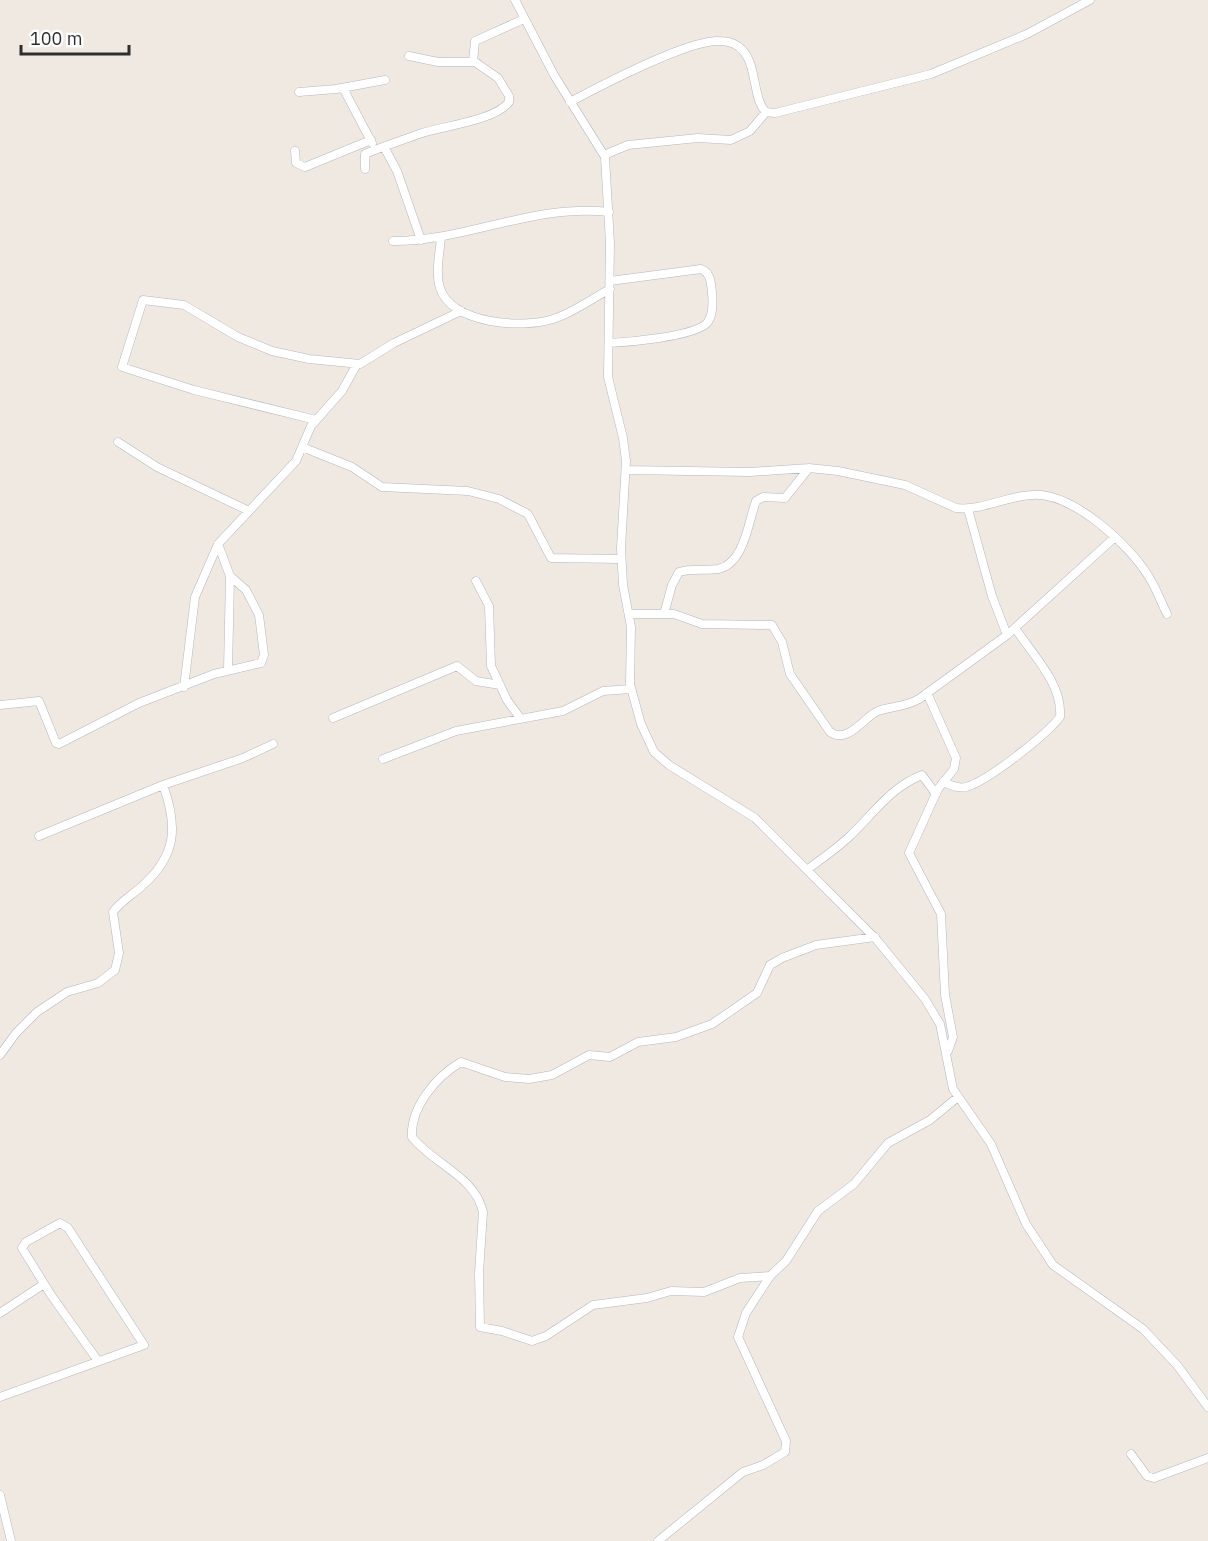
<svg xmlns="http://www.w3.org/2000/svg" width="1208" height="1541" font-family="'IBM Plex Sans',sans-serif">
<style>
.lines{fill:none;stroke-linecap:round;stroke-linejoin:round}
.minor-casing{stroke:#b4b7c1;stroke-width:9}
.minor{stroke:#fff;stroke-width:8}
</style>
<rect width="100%" height="100%" fill="#efe9e1"/>
<g class="lines">
<defs>
<path id="minor" d="M515 0 554 75 605 157 610 243 608 377 623 438 626 461 621 548 623 585 631 627 630 684 641 724 654 752 669 765 755 818 876 939 925 999 940 1024 953 1089 991 1144 1026 1224 1053 1265 1143 1329 1177 1365 1208 1407
M473 62 475 41 524 19
M343 88 372 143
M299 92 336 89 385 80
M570 102C600 86 688 40 719 41 729 41 738 44 744 52 757 68 753 100 766 112L775 113 931 74 1027 34 1090 0
M384 147 397 171 421 240
M295 151 296 163 305 167 371 140
M604 155 628 145 698 138 731 140 750 131 766 112
M365 169V154C384 146 403 140 422 133 444 126 496 120 509 102V96L498 78 475 62H438L409 56
M441 237C440 252 435 272 440 288 451 324 522 329 553 319 573 313 591 299 610 289
M393 241C467 241 536 203 609 212
M609 343C629 342 690 337 706 324 713 318 713 302 712 293 711 283 711 273 701 269L610 281
M316 420 194 390 122 367 143 300 184 305 238 337 272 351 309 359 360 364 394 343 461 311
M118 442 157 467 247 510
M302 447 352 467 382 487 468 491 499 499 528 514 551 558 621 559
M626 470 750 472 809 468 838 471 905 485 956 508C982 511 1006 496 1032 495 1072 492 1129 544 1149 577 1156 588 1161 602 1167 614
M968 509 992 596 1007 635
M476 581 489 606 491 666 507 700 520 718
M630 614H674L702 624 772 625 782 642 790 674 830 732C848 745 866 715 878 711 893 706 905 707 919 699L1007 635 1114 538
M664 614 672 585 679 572C691 568 705 571 718 569 744 564 748 523 756 501L763 497 785 498 809 468
M228 670 230 576
M184 687 195 597 218 544 296 461 311 426 342 391 357 364
M927 693 956 758 954 769 938 789 909 853 941 914 945 995 953 1037 948 1051
M0 705 39 701 56 743 59 744 139 703 214 674 261 663 264 655 259 615 246 590 230 576 218 544
M333 718 457 666 476 681 500 685
M383 759 456 731 563 711 603 691 631 689
M943 782C951 785 958 789 966 787 988 781 1046 735 1060 717 1063 684 1032 654 1015 628
M39 836 163 785 243 758 273 744
M807 870C822 858 838 848 851 835 874 813 891 787 922 775L936 794
M0 1055 16 1033 37 1012 67 992 98 983 115 970 119 953 113 912C120 902 132 895 141 887 177 856 178 826 163 785
M770 1276 740 1278 704 1292 671 1291 647 1298 593 1305 546 1336 532 1341 502 1331 480 1327 479 1273 483 1212C475 1176 433 1164 412 1137 410 1107 437 1076 461 1062L505 1077 529 1079 552 1075 589 1055 610 1057 638 1042 676 1037 712 1024 757 993 770 965 782 958 816 945 875 937
M0 1313 44 1284
M0 1397 144 1345 68 1228 60 1223 26 1242 22 1248 51 1295 98 1361
M1131 1454 1147 1476 1154 1478 1208 1458
M0 1495 11 1541
M658 1541 743 1472 763 1465 785 1452 786 1441 738 1337 746 1313 770 1276 786 1261 818 1211 854 1184 888 1143 930 1120 958 1097"/>
</defs>
<!-- minor casing -->
<use href="#minor" class="minor-casing"/>
<!-- minor -->
<use href="#minor" class="minor"/>
</g>
<!-- scale -->
<path d="M21 45v9h108v-9" fill="none" stroke="#2e2e2e" stroke-width="3"/>
<text x="30" y="45" font-size="18" fill="#2e2e2e" stroke="#ffffff" stroke-width="4.5" paint-order="stroke">100 m</text>
</svg>
